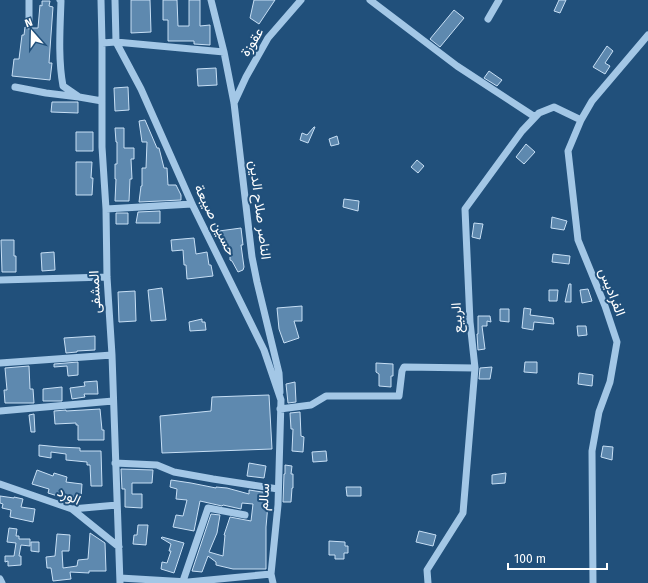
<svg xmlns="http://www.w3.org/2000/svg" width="648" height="583" font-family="'Fira Sans',Vazirmatn,sans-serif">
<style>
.building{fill:#5e89af;stroke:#c7dff5}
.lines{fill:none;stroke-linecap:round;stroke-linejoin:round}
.minor{stroke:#a3c7e6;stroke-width:7}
.labels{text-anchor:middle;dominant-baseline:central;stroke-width:4;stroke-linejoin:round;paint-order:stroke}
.street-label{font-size:14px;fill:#fff;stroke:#21507b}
</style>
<rect width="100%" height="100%" fill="#21507b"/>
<!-- building -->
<path class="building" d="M131 0H150L151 32 131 33Z
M163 0H177L178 26H189V0H200V26L210 25V45L194 44V41H168V20H163Z
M254 0H275L259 24 250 18Z
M559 0H566L560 13 554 11Z
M42 1H50L49 6 53 7 49 63H52L50 80 12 76 14 59H19L22 35H24L25 27 29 29 32 28H38L40 5 42 6Z
M454 10 464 18 440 47 430 39Z
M607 46 613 51 605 63 610 66 605 74 593 67Z
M216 68 217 85 198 86 197 69Z
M489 71 502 80 497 86 484 78Z
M128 87 129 110 115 111 114 88Z
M52 102H78V113L51 112Z
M145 120 157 148H159L164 168H167L168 185H176L181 195V200L139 202 141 186H142V168H146L147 142H142L139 121Z
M314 127H315L308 143 300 140 302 133 307 135Z
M115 128H124V148H134V159H131L132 179H130L129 201H115L116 179H115V164H117V142H116Z
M76 132H93V151H76Z
M337 136 339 144 331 146 329 139Z
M526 144 535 152 524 164 516 157Z
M417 160 424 166 418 173 411 167Z
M76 162H92L91 178H93L92 195H76Z
M344 199 359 201 358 211 343 207Z
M160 211V223H136L138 212Z
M116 213H128V224H116Z
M552 217 567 221 564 230 551 228Z
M474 223 483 224 480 239 472 237Z
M241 228 243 245H241L244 267 243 270 238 272 232 261 230 260V256L228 255V247H225L223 239H221L219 231Z
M194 238 196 254 207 252 209 265H211L213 276 187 279 186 265H184L183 250 172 251 171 240Z
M1 240H14V256H16V272H2Z
M54 252 55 270 42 271 41 253Z
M553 254 570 256 569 264 552 262Z
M569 284H571V302H565Z
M162 288 166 320 151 321 148 290Z
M588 289 592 301 582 303 580 290Z
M549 290H558L557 301H549Z
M135 291 136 321 119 322 118 292Z
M302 306V321H294L299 338 284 343 279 329 277 308Z
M524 308 531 309 530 315 553 318 554 324 534 322 533 330 522 328Z
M500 309H509V322L500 321Z
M478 316H490L491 322 487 321V326H482L485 349 478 350 477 334H478Z
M202 319V322H205L206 330 190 331 189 322Z
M577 326H586L587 335 578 336Z
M95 336V350L77 351V352L66 353 64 338Z
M78 362V375L68 376 67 366 54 367V364Z
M525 362H537V373L524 372Z
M376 363 393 364V376H391V387L379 386V374L376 372Z
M29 366 30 389H33L34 403H5L4 390H7L5 368Z
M492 367 490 379H479L480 368Z
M579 373 593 375 592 386 578 384Z
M97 381 98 394H84L85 397 72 399 70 388 85 386 84 382Z
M295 382 296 402 288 403 286 384Z
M62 387V401H43V389Z
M269 395 272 449 162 453 160 416 211 411 212 397Z
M100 409 102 430H104V440H78V425H76V423L55 424 54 411 66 410V411Z
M300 412 301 436 304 437 303 452 292 451 293 429H291L290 413Z
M34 414 35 432H31L29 415Z
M39 445 59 447 80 448V451H101L102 486H91L90 465H87V462L66 460V454L51 452V458L39 456Z
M603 446 613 447 612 460 601 457Z
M326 451 327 461 313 462 312 452Z
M249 463 266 466 264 478 247 476Z
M285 465 292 466 291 474H293V488H292L291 502H283L284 474H285Z
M121 469 153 470 152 483H132V494H142V508L125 507V489H122Z
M37 470 53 476 54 473 67 477 66 482 82 484 81 498 62 495 61 497 48 493 49 489 32 484Z
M506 473 505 483 492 484V475Z
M171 480 191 483 216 488V487L227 488 249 494V490L269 493 266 527V569H233L216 565V562L208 556 202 572 192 571 211 514 220 515 217 533 209 552 223 556 225 535H224L230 517 251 521 253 504 242 503 241 509 223 505 222 506 200 501 194 531 173 527 176 515 183 516 187 500 176 499 177 489 170 487Z
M346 487H361V496H347Z
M0 496 14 498V497L23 499 21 507 35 509 33 522 10 517 11 510 2 508 3 504 0 503Z
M138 525H148L146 545 133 544 134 535H137Z
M9 528 17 529 16 536H19V539H30V546L21 545 19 556H21V565L8 566V561L5 562V556H14L16 543 7 542Z
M419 531 436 535 433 546 416 542Z
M90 533 105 543 106 571H89V573L70 572 71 579 53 581 51 568H47L46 557 55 556 57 534 70 535 69 551H62L63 568 77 566 78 560 88 559Z
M162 537 184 543 174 573 161 569 162 562 167 563 171 551H169L171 544 161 538Z
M329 541 345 542V546H348V553H344V559H335V555H329Z
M31 542H39V552L31 551Z"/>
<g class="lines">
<!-- minor -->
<path class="minor" d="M60 0 61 1C60 29 58 59 63 86L79 97
M101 0 102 43V147L106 209 107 277 112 355 120 583
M115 0 116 42 141 89 192 204 264 350 281 400 278 505 271 574 273 583
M211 0 224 52 234 103 252 257 257 282 279 373 280 392
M370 0 457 66 535 117
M488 19 499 0
M29 24V0
M102 43 116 42 224 52
M15 87 46 93 79 97 102 101
M234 103 246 77 268 38 301 0
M106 209 192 204
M0 280 107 277
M0 363 112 355
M280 409 311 405 326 396H399L402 371 404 367 475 368
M0 411 113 401
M115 463 157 465 174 472 213 479 278 489
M0 484 72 509 119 547
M72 509 117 505
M120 578 188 582 271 574
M0 579 2 583
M183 581 208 508 245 515
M428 583 427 570 463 513 475 368 470 322 465 209 522 131 539 113 554 107 581 120
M593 583 592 451 599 412 610 382 617 342 605 306 578 240 568 151 581 120 592 101 648 35"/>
</g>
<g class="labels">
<!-- street labels -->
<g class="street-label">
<text transform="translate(252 42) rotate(-58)">عقوزة</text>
<text transform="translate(260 210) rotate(83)">الناصر صلاح الدين</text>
<text transform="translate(215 220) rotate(64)">حسين صيبعة</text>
<text transform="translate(95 292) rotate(-93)">المشفى</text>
<text transform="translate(612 292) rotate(69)">الفراديس</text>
<text transform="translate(457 318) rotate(-94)">الربيع</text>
<text transform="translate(69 496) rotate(25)">الورد</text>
<text transform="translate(264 497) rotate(-87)">سالم</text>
</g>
</g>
<!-- north arrow -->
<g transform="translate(32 32) rotate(340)" stroke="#21507b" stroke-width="3" paint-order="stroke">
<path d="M0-3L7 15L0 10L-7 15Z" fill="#ffffff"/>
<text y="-6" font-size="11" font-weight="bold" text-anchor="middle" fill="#ffffff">N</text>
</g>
<!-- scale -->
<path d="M508 563v6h99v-6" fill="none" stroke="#ffffff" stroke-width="2"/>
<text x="514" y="563" font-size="12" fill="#ffffff" stroke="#21507b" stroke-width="3" paint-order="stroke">100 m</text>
</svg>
